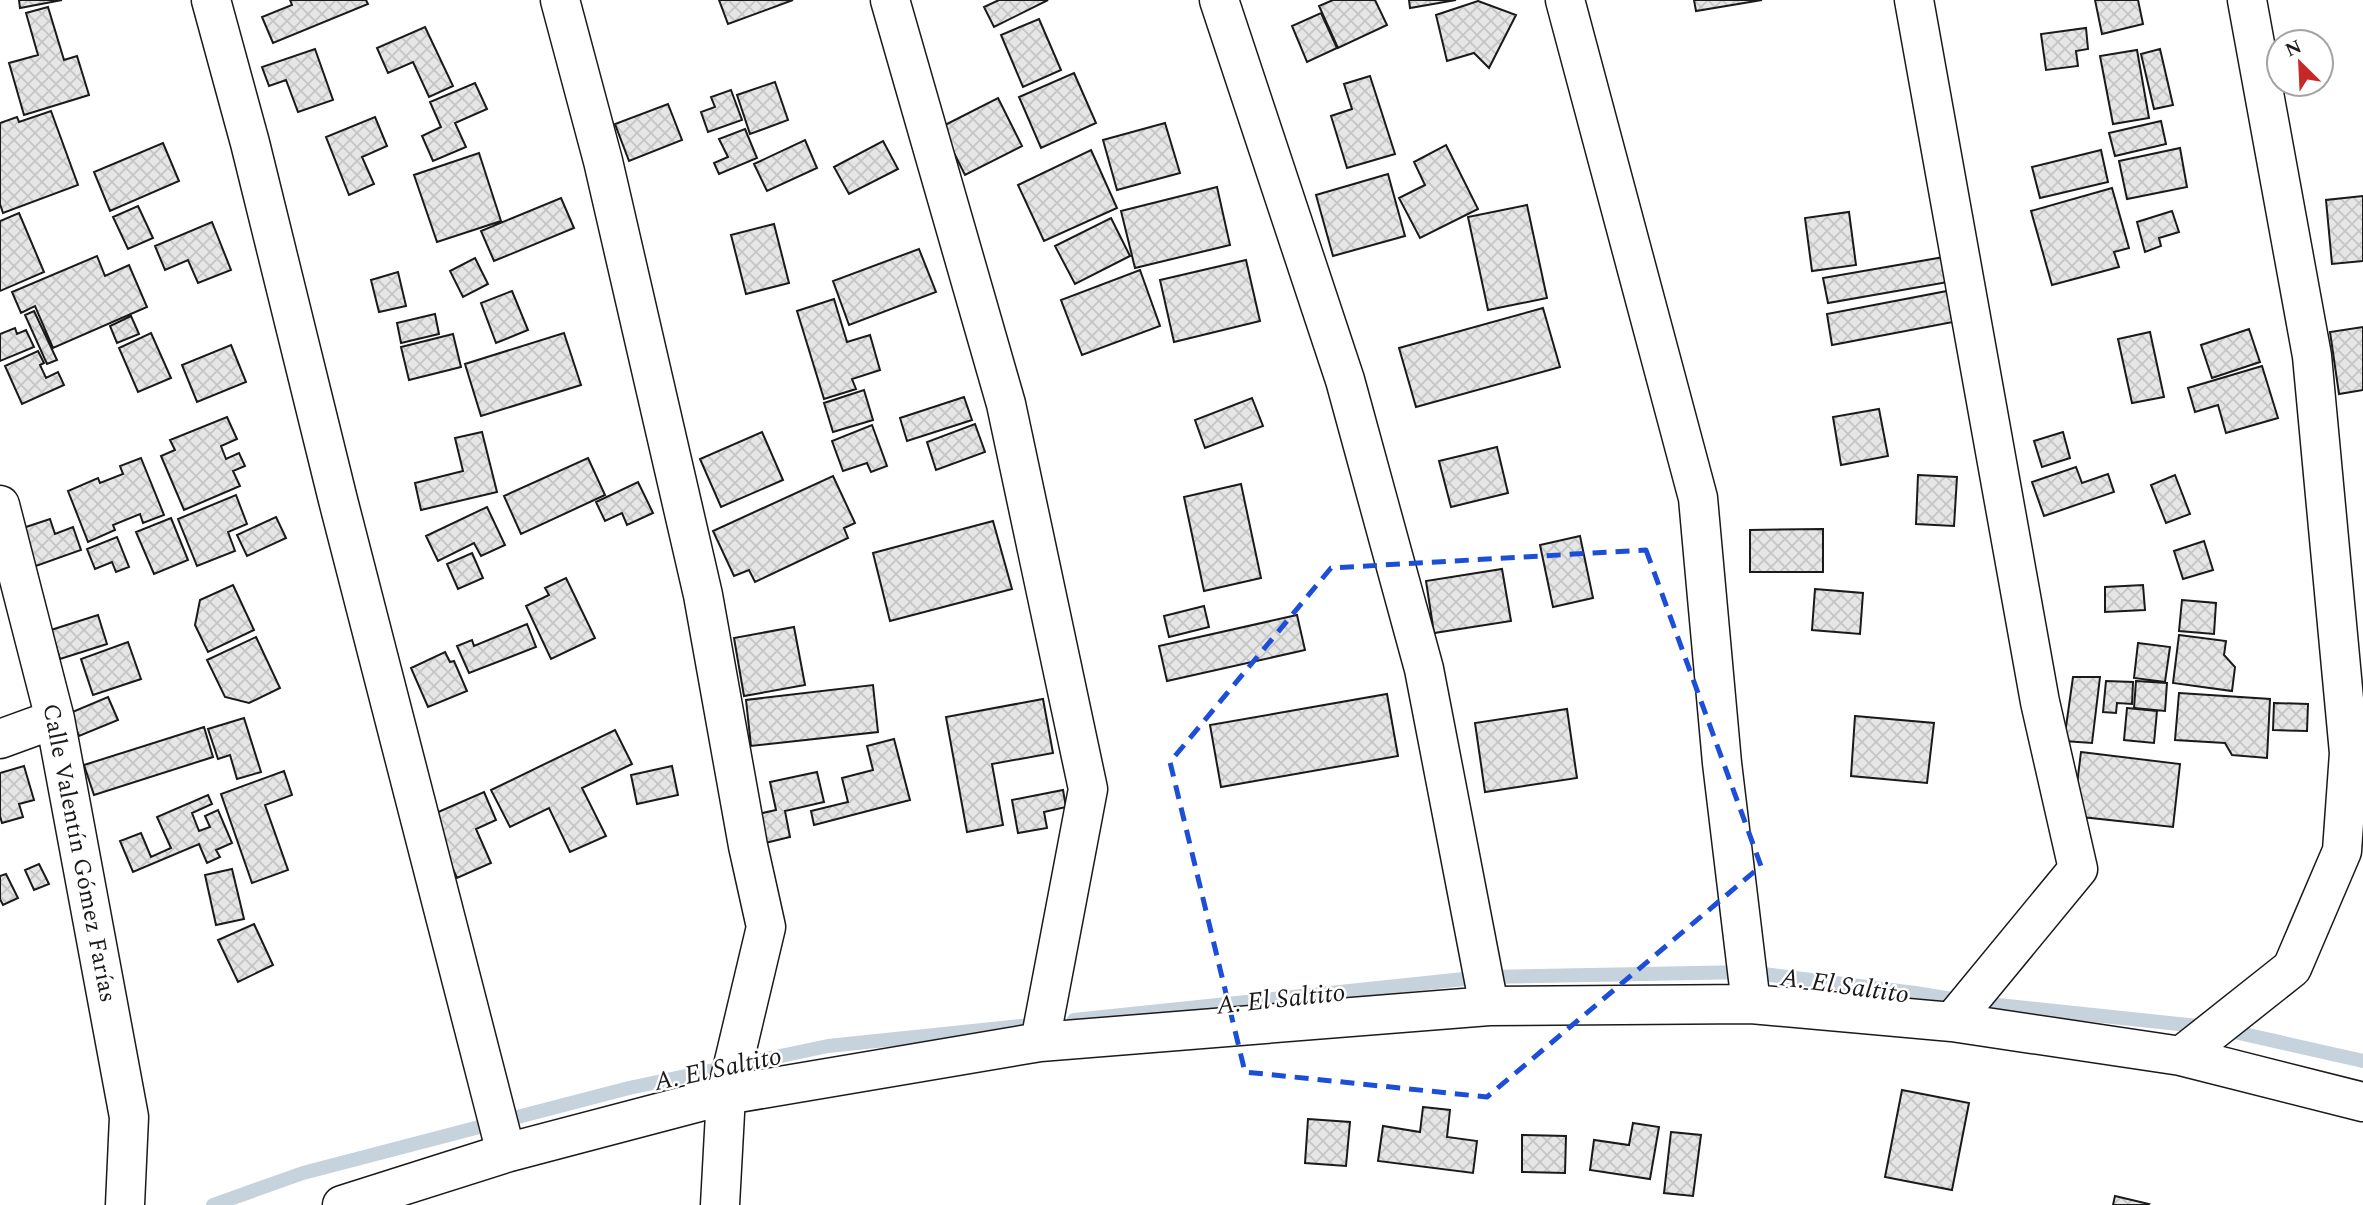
<svg xmlns="http://www.w3.org/2000/svg" width="2363" height="1205" font-family="Spectral,serif">
<style>
.lines{fill:none;stroke-linecap:round;stroke-linejoin:round}
.stream{stroke:#c6d2dc;stroke-width:14}
.building{fill:url(#building-cross-hatch);stroke:#1a1a1a;stroke-width:2}
.minor-casing{stroke:#1a1a1a;stroke-width:41}
.minor{stroke:#fff;stroke-width:38}
.marked{fill:none;stroke:#1d4ed8;stroke-width:5;stroke-dasharray:14 9;stroke-linejoin:round}
.labels{text-anchor:middle;dominant-baseline:central;stroke-width:5;stroke-linejoin:round;paint-order:stroke}
.street-label{font-size:24px;fill:#1a1a1a;stroke:#fff}
.water-label{font-size:26px;font-style:italic;fill:#1a1a1a;stroke:#fff}
</style>
<defs>
<pattern id="building-cross-hatch" width="8" height="8" patternUnits="userSpaceOnUse" patternTransform="scale(1.75)"><rect width="8" height="8" fill="#e6e6e6"/><path d="M0 0l8 8M0 8l8-8" fill="none" stroke="#c5c5c5"/></pattern>
</defs>
<rect width="100%" height="100%" fill="#fff"/>
<g class="lines">
<!-- stream -->
<path class="stream" d="M1074 1020 1483 977 1747 972 1915 993 1970 1002 2217 1028 2363 1061
M213 1205 303 1173 629 1088 828 1046 1040 1024"/>
</g>
<!-- building -->
<path class="building" d="M19 0H62L20 8Z
M290 0H366L368 4 273 43 262 17 292 5Z
M719 0H793L728 24Z
M999 0H1048L994 27 984 7Z
M1333 0H1375L1387 25 1338 48 1319 6Z
M1409 0H1456L1410 8Z
M1694 0H1762L1696 11Z
M2095 0H2138L2143 24 2102 34Z
M1478 1 1516 15 1489 68 1474 53 1447 61 1436 15Z
M48 7 64 60 77 56 89 95 24 115 9 63 38 55 26 13Z
M1321 13 1337 48 1307 62 1292 26Z
M1039 19 1061 70 1023 87 1001 35Z
M425 27 453 86 429 97 413 62 388 73 377 48Z
M2086 28 2088 49 2076 51 2078 66 2046 70 2041 34Z
M315 49 333 100 298 112 286 80 269 86 262 67Z
M2160 49 2173 105 2154 109 2141 54Z
M2137 50 2149 118 2113 124 2100 56Z
M1074 73 1096 123 1041 148 1019 97Z
M1370 76 1395 154 1347 168 1331 116 1352 109 1344 84Z
M775 82 788 120 750 134 737 95Z
M475 83 487 109 455 123 466 147 433 161 422 136 441 127 430 102Z
M731 90 742 120 708 132 701 112 715 107 711 97Z
M998 98 1022 146 965 175 941 127Z
M668 104 682 140 629 161 615 124Z
M51 111 78 185 3 213 0 204V123L17 117 19 122Z
M375 117 387 146 362 157 374 184 349 195 326 137Z
M2161 121 2166 144 2115 156 2109 133Z
M1165 123 1180 173 1117 190 1103 140Z
M745 129 757 158 719 174 714 163 728 157 719 139Z
M805 140 817 168 767 191 754 164Z
M883 141 898 169 849 194 834 167Z
M163 143 179 181 110 211 94 172Z
M1446 145 1478 209 1420 238 1399 198 1425 185 1414 162Z
M2180 148 2187 187 2127 199 2119 161Z
M1091 150 1117 208 1044 241 1018 185Z
M2101 150 2108 182 2040 198 2032 167Z
M479 153 501 221 437 242 414 175Z
M1388 174 1405 236 1333 256 1316 195Z
M1217 187 1230 245 1135 268 1121 211Z
M2112 188 2129 248 2114 252 2119 267 2052 285 2031 211Z
M2363 196V261L2332 264 2326 200Z
M561 198 574 228 494 261 481 231Z
M1527 205 1547 298 1488 310 1468 217Z
M138 206 153 238 128 249 113 217Z
M2172 211 2179 232 2159 238 2161 246 2145 252 2137 222Z
M1849 212 1856 265 1812 271 1805 218Z
M19 213 44 272 0 291V221Z
M1111 218 1130 256 1075 284 1055 246Z
M212 222 231 270 198 283 188 260 165 270 155 246Z
M774 224 789 283 746 294 731 235Z
M919 249 936 292 849 325 833 281Z
M97 256 105 276 129 265 147 307 53 348 35 306 21 313 12 292Z
M1944 257 1948 282 1828 303 1823 278Z
M475 258 488 284 463 297 450 271Z
M1246 260 1260 321 1174 342 1160 280Z
M1140 270 1160 326 1082 355 1061 300Z
M398 272 406 306 379 312 371 280Z
M512 291 528 330 496 343 481 303Z
M1947 291 1953 322 1832 345 1827 314Z
M834 299 847 342 870 335 880 370 852 379 856 389 824 399 797 311Z
M1543 308 1560 367 1416 407 1399 348Z
M34 311 57 360 47 364 25 315Z
M435 314 439 334 401 343 397 323Z
M131 316 139 334 117 343 110 326Z
M2363 327V390L2339 394 2330 332Z
M15 328 17 334 26 330 34 347 0 361V334Z
M2249 329 2260 362 2212 378 2201 345Z
M2150 332 2164 397 2132 403 2118 339Z
M151 333 171 378 138 392 119 348Z
M564 333 581 385 481 416 465 364Z
M453 334 461 367 409 380 401 347Z
M231 345 246 382 197 402 182 365Z
M38 351 44 363 40 365 46 378 58 372 64 385 22 404 5 366Z
M2262 366 2278 418 2226 433 2218 405 2195 412 2188 388Z
M864 390 873 420 833 432 824 403Z
M964 397 972 420 907 441 900 418Z
M1252 398 1263 426 1205 448 1195 420Z
M1879 409 1888 456 1841 465 1833 417Z
M227 417 237 439 221 446 226 459 239 453 245 466 233 471 240 486 184 510 161 456 175 450 170 440Z
M975 424 985 452 936 470 927 442Z
M872 425 887 466 871 472 867 463 843 471 832 441Z
M482 432 497 492 421 510 415 483 463 471 455 438Z
M762 432 783 480 721 507 700 459Z
M2063 432 2070 458 2042 467 2034 441Z
M1497 447 1508 493 1451 507 1439 461Z
M141 458 164 515 143 523 140 514 113 525 115 530 88 542 68 491 98 478 100 483 123 474 120 466Z
M588 458 605 495 521 534 504 496Z
M2076 467 2082 483 2108 474 2114 492 2044 516 2032 482Z
M1918 475 1957 477 1954 526 1916 524Z
M2175 475 2190 514 2166 523 2151 485Z
M833 476 855 523 844 528 848 538 755 582 749 570 734 576 713 531Z
M638 482 653 513 627 525 622 513 605 521 596 502Z
M1241 484 1261 578 1204 591 1184 497Z
M236 495 247 524 228 532 235 551 197 566 178 519Z
M487 507 505 545 481 556 474 543 438 561 426 536Z
M276 517 286 538 247 556 237 535Z
M171 518 188 560 154 574 136 532Z
M50 519 55 534 73 527 81 550 33 567 20 529Z
M993 521 1012 589 890 621 873 553Z
M1823 529V572H1750V530Z
M1580 536 1593 598 1553 607 1540 545Z
M117 537 129 567 116 572 112 562 95 569 87 549Z
M2204 541 2213 570 2183 579 2174 551Z
M472 553 483 578 458 589 447 564Z
M1502 569 1511 621 1434 633 1426 581Z
M566 578 595 638 551 659 526 606 549 595 545 588Z
M233 585 254 630 208 652 195 625 200 600Z
M2143 585 2145 610 2105 612V587Z
M1815 589 1863 593 1860 634 1812 630Z
M2182 600 2216 603 2214 634 2179 631Z
M1204 606 1209 627 1169 637 1164 616Z
M98 615 107 644 60 659 51 630Z
M1297 615 1305 650 1167 681 1159 646Z
M527 624 536 647 469 673 457 646 472 640 474 646Z
M794 627 805 685 744 696 734 638Z
M2179 635 2226 641 2224 655 2235 667 2232 691 2173 683Z
M256 637 280 688 249 703 225 697 207 660Z
M128 642 141 679 93 695 81 659Z
M2138 643 2170 647 2165 682 2134 678Z
M445 652 450 662 454 661 467 691 428 707 411 668Z
M2073 677H2100L2092 743 2064 741Z
M2106 681 2133 682 2132 704 2117 703 2116 713 2103 712Z
M2136 681 2167 683 2165 711 2134 708Z
M873 685 878 732 751 746 746 700Z
M2179 693 2270 699 2267 758 2232 755 2225 743 2175 740Z
M1387 694 1398 756 1221 787 1210 725Z
M108 697 118 720 79 736 70 713Z
M1043 699 1053 753 992 764 1003 825 967 832 946 717Z
M2274 703 2308 704 2307 731 2273 730Z
M2127 708 2157 711 2154 743 2124 740Z
M1567 709 1577 778 1485 792 1475 723Z
M1855 716 1934 723 1927 783 1851 776Z
M244 718 261 772 237 779 230 755 218 759 208 729Z
M204 727 213 757 94 795 84 765Z
M615 730 632 764 582 788 606 836 570 852 549 808 510 827 491 790Z
M894 739 910 800 814 825 811 811 848 802 842 778 873 770 867 746Z
M2081 752 2180 764 2173 827 2073 816Z
M24 766 34 800 19 804 23 817 2 823 0 816V773Z
M672 766 678 795 637 804 631 775Z
M284 771 292 795 265 805 288 870 252 883 221 794Z
M817 772 824 802 785 811 790 837 765 843 758 814 776 810 770 782Z
M1063 790 1066 807 1044 812 1047 828 1018 833 1012 800Z
M484 792 496 820 476 829 491 863 457 878 429 816Z
M208 795 212 804 192 813 199 831 210 827 205 816 218 810 232 843 216 850 220 857 207 863 199 844 133 872 120 841 141 833 151 857 171 848 157 817Z
M39 864 49 884 34 890 25 870Z
M232 869 244 919 216 925 205 875Z
M6 874 18 898 3 905 0 899V876Z
M254 924 273 965 238 982 218 940Z
M1902 1090 1969 1103 1952 1190 1885 1177Z
M1423 1107 1450 1110 1447 1137 1477 1141 1473 1173 1378 1161 1383 1126 1420 1132Z
M1308 1119 1350 1122 1346 1166 1305 1163Z
M1633 1123 1659 1127 1650 1179 1590 1170 1594 1140 1629 1145Z
M1671 1132 1701 1135 1693 1196 1664 1193Z
M1522 1135 1566 1136 1565 1173 1522 1172Z
M2115 1196 2149 1204 2148 1205H2113Z"/>
<g class="lines">
<defs>
<path id="minor" d="M211 0 250 143 338 500 506 1153
M560 0 603 161 703 595 748 846 766 927 726 1095 720 1205
M890 0 1006 404 1088 789 1040 1042
M1219 0 1345 380 1424 669 1489 1006
M1565 0 1698 498 1722 763 1751 1004
M1914 0 2040 702 2078 869 1952 1022
M0 505 55 719 129 1117 125 1205
M0 739 55 719
M2181 1056 2292 968 2342 851 2349 753 2312 356 2247 0
M342 1205 506 1153 726 1095 1040 1042 1489 1006 1751 1004 1952 1022 2181 1056 2363 1102"/>
</defs>
<!-- minor casing -->
<use href="#minor" class="minor-casing"/>
<!-- minor -->
<use href="#minor" class="minor"/>
</g>
<!-- marked area -->
<path class="marked" d="M1646 550 1761 866 1487 1097 1245 1072 1170 762 1331 568Z"/>
<g class="labels">
<!-- street labels -->
<g class="street-label">
<text transform="translate(79 853) rotate(79)">Calle Valentín Gómez Farías</text>
</g>
<!-- water labels -->
<g class="water-label">
<text transform="translate(1845 986) rotate(8)">A. El Saltito</text>
<text transform="translate(1281 999) rotate(-6)">A. El Saltito</text>
<text transform="translate(718 1069) rotate(-12)">A. El Saltito</text>
</g>
</g>
<!-- north arrow -->
<g transform="translate(2300 63) rotate(336)"><circle r="33" fill="#ffffff" stroke="#a3a3a3" stroke-width="2"/>
<path d="M0-5L12 26L0 18L-12 26Z" fill="#c62828"/>
<text y="-10" font-size="19" font-weight="bold" text-anchor="middle" fill="#1a1a1a">N</text>
</g>
</svg>
